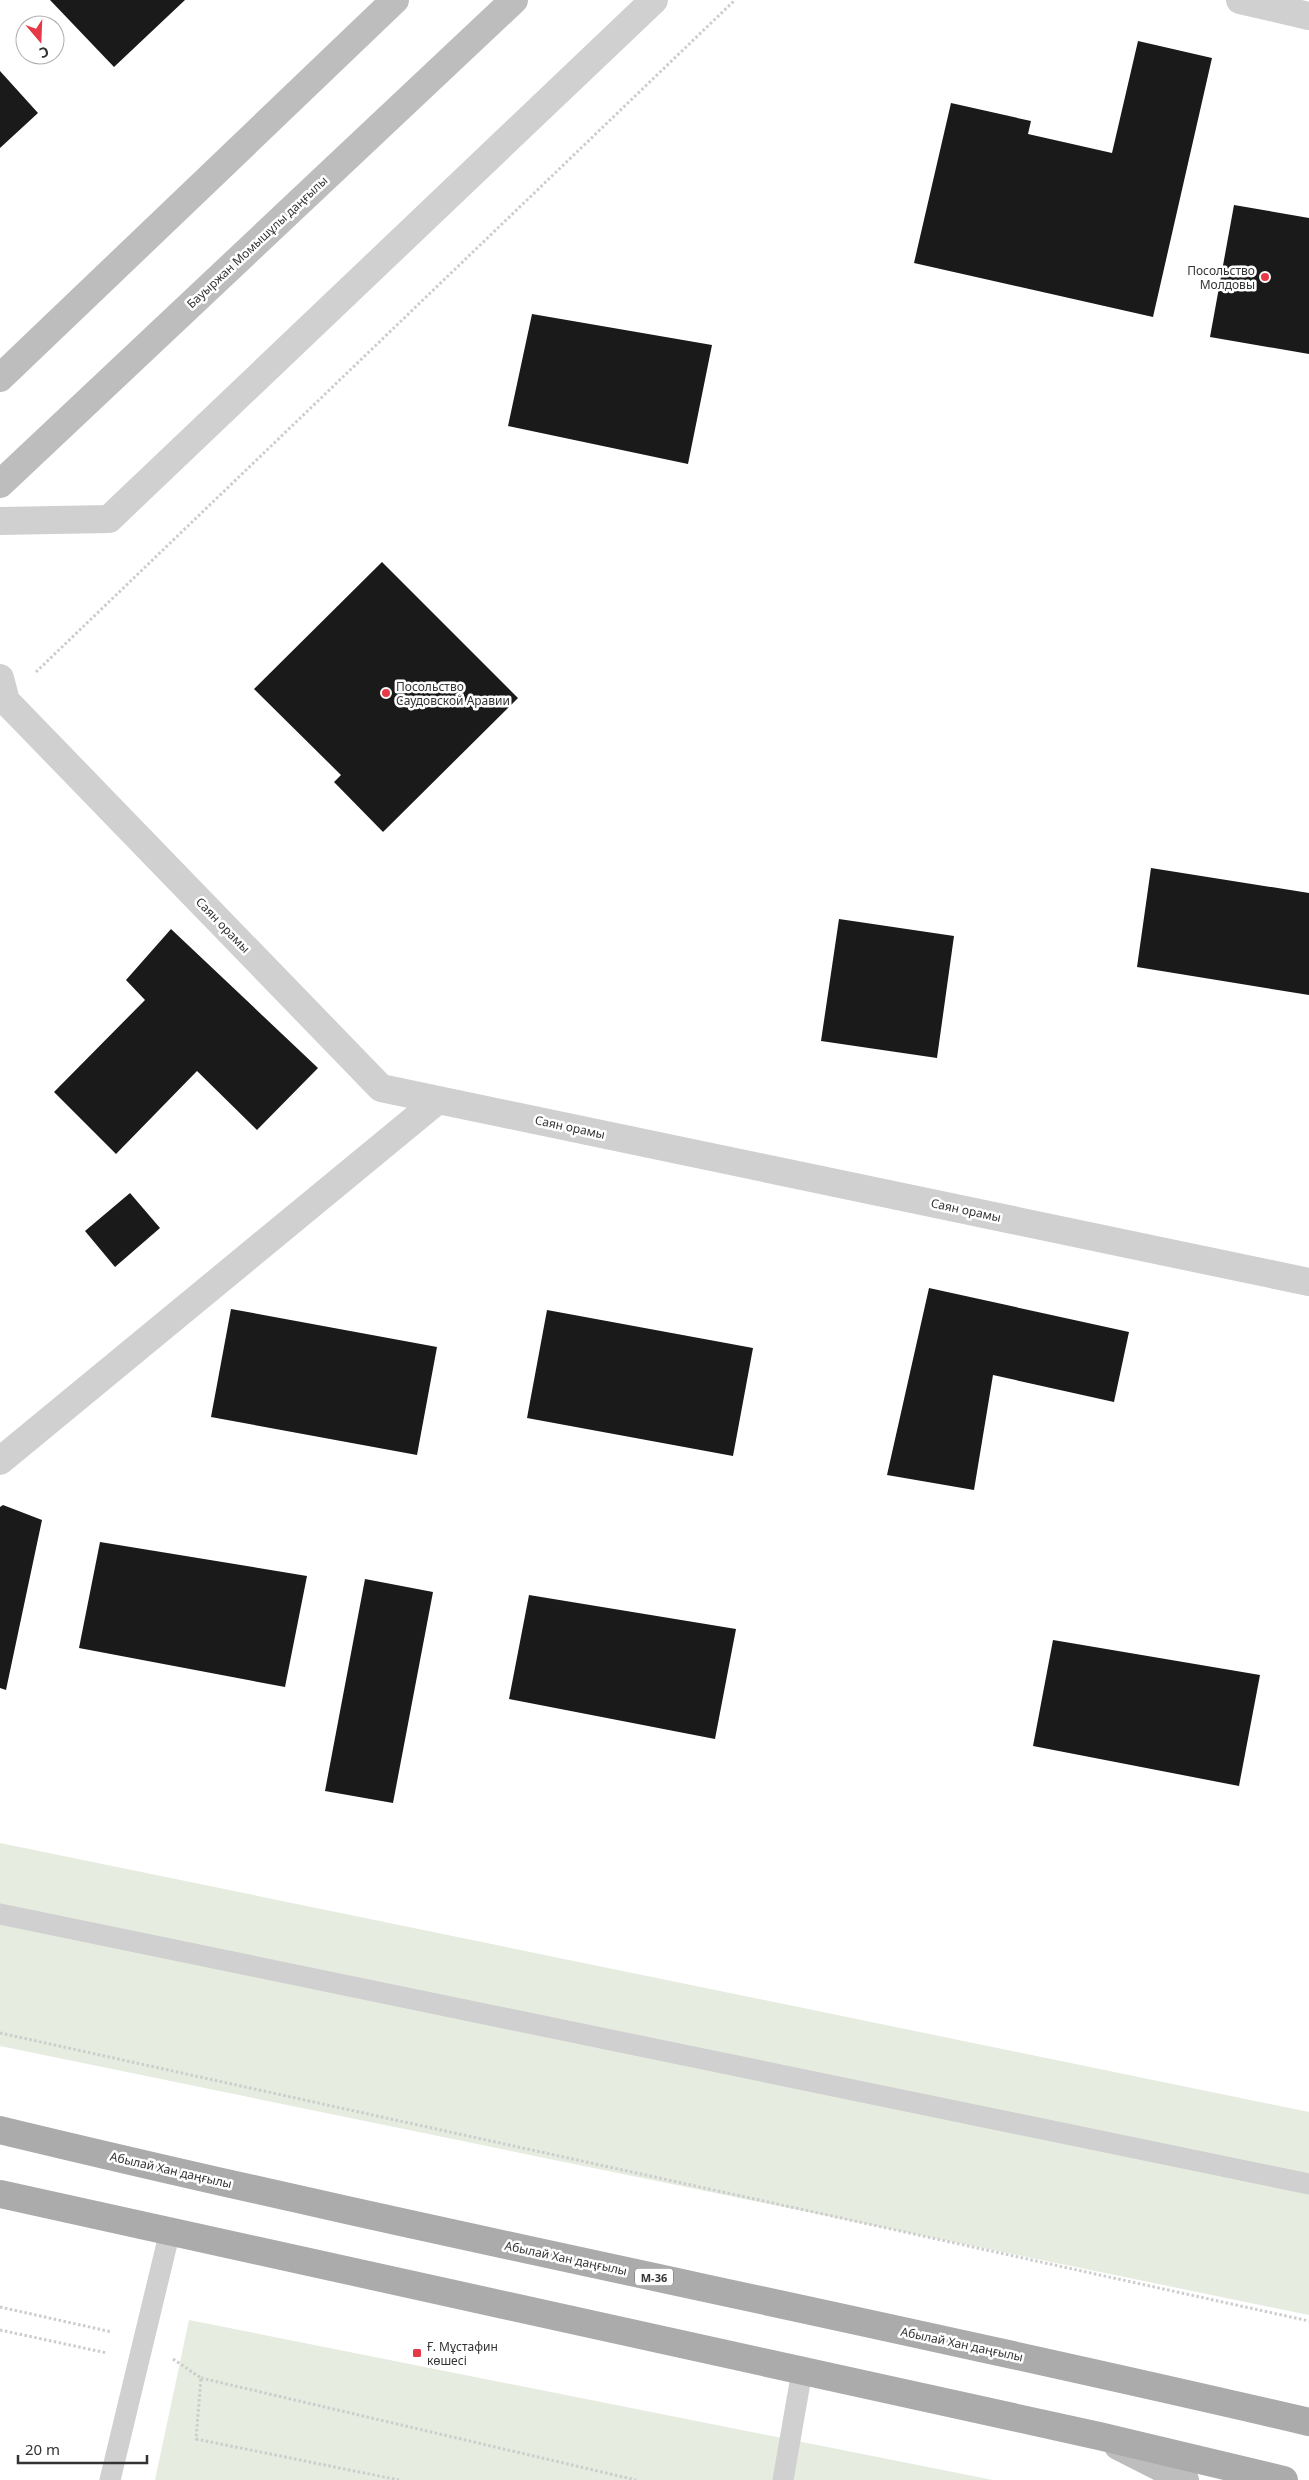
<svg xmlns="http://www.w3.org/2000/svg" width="1309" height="2480" font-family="'Noto Sans',sans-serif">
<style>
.green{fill:#e6ecdf}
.building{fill:#1a1a1a}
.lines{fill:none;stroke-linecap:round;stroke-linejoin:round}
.path{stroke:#cdcdcd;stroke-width:3;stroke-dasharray:2.5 2.5;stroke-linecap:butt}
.lane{stroke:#d0d0d0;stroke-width:21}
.street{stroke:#d0d0d0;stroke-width:28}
.secondary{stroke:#bdbdbd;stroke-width:28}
.primary{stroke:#ababab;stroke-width:28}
.poi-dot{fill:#e63946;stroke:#fff;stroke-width:2}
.labels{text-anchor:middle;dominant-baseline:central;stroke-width:5;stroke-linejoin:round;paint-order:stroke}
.shield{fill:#fff;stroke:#707070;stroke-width:1}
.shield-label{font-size:11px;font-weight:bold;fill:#333}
.street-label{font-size:12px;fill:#333;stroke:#fff}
.poi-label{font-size:12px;fill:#333;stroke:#fff;text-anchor:start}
</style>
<rect width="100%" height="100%" fill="#fff"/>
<!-- green -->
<path class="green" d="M0 1843 1309 2112V2315L0 2046Z
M189 2320 993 2480H155Z"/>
<!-- building -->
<path class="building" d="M50 0H185L114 67Z
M1138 41 1212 58 1153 317 914 263 951 103 1031 121 1028 134 1112 153Z
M0 71 38 113 0 148Z
M1234 205 1309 218V354L1210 337Z
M532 314 712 345 688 464 508 426Z
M382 562 518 698 383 832 334 782 341 775 254 689Z
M1151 868 1309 893V995L1137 967Z
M839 919 954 936 937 1058 821 1041Z
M171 929 318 1068 257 1130 197 1071 116 1154 54 1092 145 1000 126 980Z
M130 1193 160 1228 115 1267 85 1231Z
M929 1288 1129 1332 1114 1402 993 1375 974 1490 887 1475Z
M231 1309 437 1347 417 1455 211 1417Z
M547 1310 753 1348 733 1456 527 1418Z
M3 1505 42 1520 6 1690 0 1688V1507Z
M100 1542 307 1576 285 1687 79 1648Z
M365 1579 433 1592 393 1803 325 1791Z
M529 1595 736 1629 715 1739 509 1699Z
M1053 1640 1260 1675 1239 1786 1033 1746Z"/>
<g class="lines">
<!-- path -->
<path class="path" d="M36 672 735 0
M0 2033 1309 2321
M0 2307 112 2332
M0 2330 107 2353
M173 2359 201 2378 196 2439 399 2480
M201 2378 636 2480"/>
<!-- lane -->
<path class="lane" d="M0 1914 1309 2184
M110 2480 170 2231
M783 2480 802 2371"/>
<!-- street -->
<path class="street" d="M1240 0 1309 16
M0 521 109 519 654 0
M0 678 6 701 381 1088 1309 1282
M0 1461 438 1100"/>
<!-- secondary -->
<path class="secondary" d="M0 378 395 0
M0 484 514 0
M1118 2446 1185 2480"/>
<!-- primary -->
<path class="primary" d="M0 2130C435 2235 874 2320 1309 2422
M0 2194 1099 2436 1284 2480"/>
</g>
<!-- markers -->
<g class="poi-dot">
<circle cx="1265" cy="277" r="5"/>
<circle cx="386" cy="693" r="5"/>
<rect x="412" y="2348" width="10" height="10" rx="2.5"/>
</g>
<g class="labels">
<!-- shield labels -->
<rect class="shield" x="635" y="2268.5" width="38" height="17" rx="4"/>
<g class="shield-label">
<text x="654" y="2277">M-36</text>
</g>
<!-- street labels -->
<g class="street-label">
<text transform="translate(257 242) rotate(-43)">Бауыржан Момышұлы даңғылы</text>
<text transform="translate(223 925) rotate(46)">Саян орамы</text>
<text transform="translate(570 1127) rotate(12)">Саян орамы</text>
<text transform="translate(966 1210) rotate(12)">Саян орамы</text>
<text transform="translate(171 2170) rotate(13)">Абылай Хан даңғылы</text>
<text transform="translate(566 2258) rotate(12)">Абылай Хан даңғылы</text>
<text transform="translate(962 2344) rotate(12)">Абылай Хан даңғылы</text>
</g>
<!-- poi labels -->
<g class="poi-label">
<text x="1255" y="270" text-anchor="end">Посольство<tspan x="1255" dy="14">Молдовы</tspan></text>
<text x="396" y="686">Посольство<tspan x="396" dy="14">Саудовской Аравии</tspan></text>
<text x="427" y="2346">Ғ. Мұстафин<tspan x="427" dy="14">көшесі</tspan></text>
</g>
</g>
<!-- north arrow -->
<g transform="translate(40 40) rotate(161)"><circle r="24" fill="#ffffff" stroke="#adadad"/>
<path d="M0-4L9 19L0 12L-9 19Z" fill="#e63946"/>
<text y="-8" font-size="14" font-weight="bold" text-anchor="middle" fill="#333333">С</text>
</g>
<!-- scale -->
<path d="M18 2455v8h129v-8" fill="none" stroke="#333333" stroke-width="2.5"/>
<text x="25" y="2455" font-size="15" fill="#333333" stroke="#ffffff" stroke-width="4" paint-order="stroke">20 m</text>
</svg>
